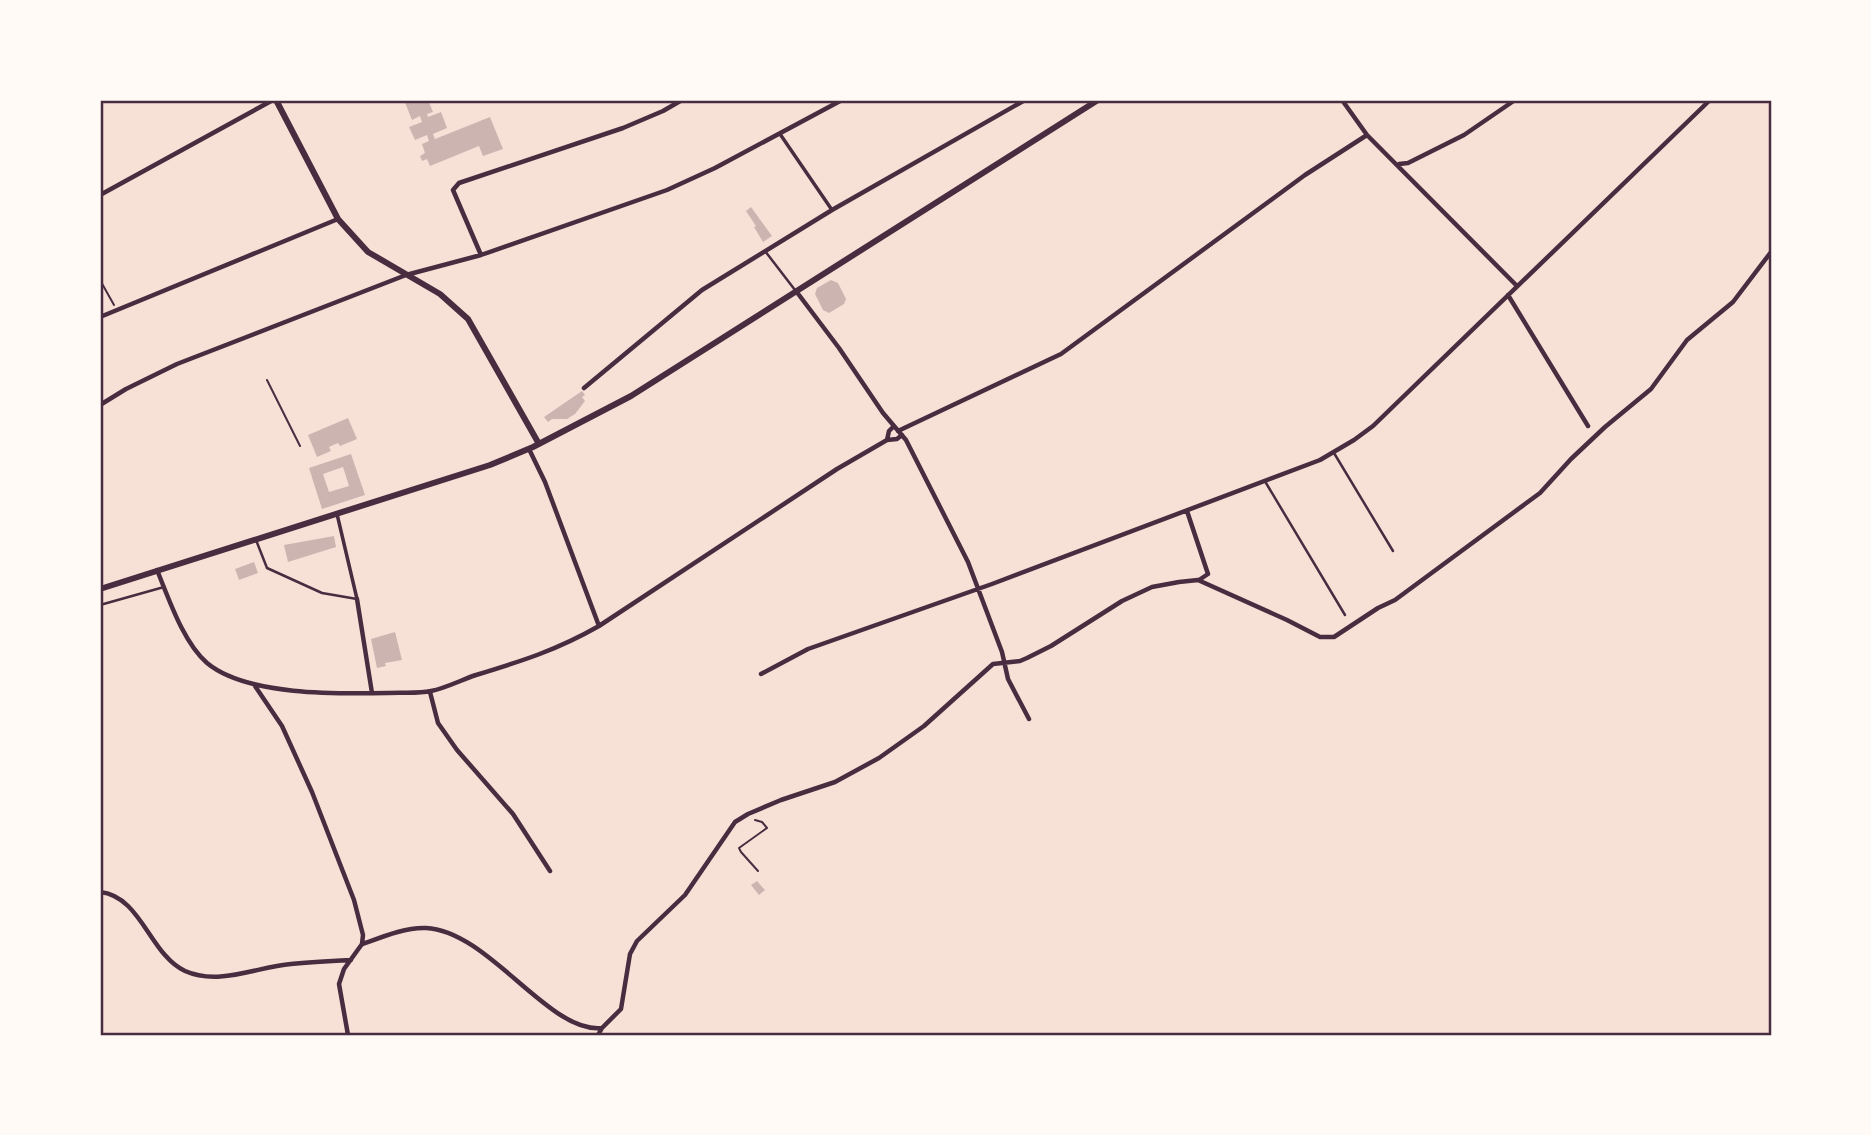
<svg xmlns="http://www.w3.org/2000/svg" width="1871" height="1135" font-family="'Archivo Narrow',sans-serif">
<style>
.building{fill:#ccb4b1;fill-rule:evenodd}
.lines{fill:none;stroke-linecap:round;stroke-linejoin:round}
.path{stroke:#4a2c40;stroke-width:2}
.service{stroke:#4a2c40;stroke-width:2.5}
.pedestrian{stroke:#4a2c40;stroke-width:3.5}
.minor{stroke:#4a2c40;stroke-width:4.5}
.secondary{stroke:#4a2c40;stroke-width:6}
.neatline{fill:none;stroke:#4a2c40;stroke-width:2.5}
</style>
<rect width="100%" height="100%" fill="#f7e1d7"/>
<!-- building -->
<path class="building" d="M404 100H428L433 112 427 114 428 117 441 112 447 128 433 134 435 139 490 117 503 149 483 156 479 146 430 166 427 159 422 161 420 156 425 153 422 144 429 141 427 135 415 140 409 127 422 122 420 116 412 120Z
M751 207 772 236 763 242 754 227 756 226 746 211Z
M831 280 838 283 846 299 844 304 829 313 823 310 815 294 817 288Z
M582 391 585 395 582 397 585 401 575 414 567 419H552L548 422 544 417Z
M348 418 357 439 340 446 338 443 329 447 331 451 317 457 308 435Z
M351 454 365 495 322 509 309 468ZM343 467 349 486 329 492 323 474Z
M334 536 336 547 288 562 284 545Z
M254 562 258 573 239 580 235 569Z
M395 632 402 660 385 663 386 666 377 668 371 639Z
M757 881 765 890 759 895 751 885Z"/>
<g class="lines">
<!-- path -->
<path class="path" d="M100 280 114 305
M267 380 300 446
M755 820 762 822 767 828 739 848 741 852 758 871"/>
<!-- service -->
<path class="service" d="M765 251 795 290
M1334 453 1393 551
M1266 483 1345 615
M256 540 267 568 322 593 357 599
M100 605 164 587"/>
<!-- pedestrian -->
<path class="pedestrian" d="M780 134 832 210
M337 514 357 599"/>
<!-- minor -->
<path class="minor" d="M1342 100 1367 135 1517 286
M1399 164 1408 163 1464 135 1515 100
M100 195 273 100
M481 255 453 190 459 183 623 128 663 111 682 100
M796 291 839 348 883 413 906 440 968 562 1002 652 1008 679 1029 719
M1508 295 1588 426
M100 317 338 219
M584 388 702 290 832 210 1025 100
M100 405 126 389 177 364 406 275 481 255 667 190 715 168 842 100
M898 431 1061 354 1305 175 1367 135
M887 440 889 431 894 426
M529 449 545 482 599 626
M1187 511 1208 574 1199 580
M157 570C169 599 183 642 207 663 247 696 338 694 388 693 402 692 417 694 431 691 446 688 461 680 476 675 522 661 557 650 599 626L837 469 887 440 897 439 902 435
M357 599 372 693
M761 674 808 649 992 584 1320 460 1354 440 1373 426 1710 100
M255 686 282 726 312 792 354 900 363 935 362 944
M430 692 438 723 457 750 513 814 550 871
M100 892C141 896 150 955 185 971 219 986 256 967 291 964 311 962 331 961 351 960
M363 944C382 937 406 927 426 928 489 931 549 1034 602 1028L598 1035
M602 1028 621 1009 630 954 637 941 685 895 735 822 748 814 781 800 835 782 879 758 924 726 993 664 1020 661 1027 658 1051 646 1122 601 1152 587 1179 582 1198 580 1287 620 1320 637H1334L1378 608 1395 600 1540 493 1571 459 1605 427 1651 389 1687 340 1733 302 1771 252
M348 1035 339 984 344 969 362 944"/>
<!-- secondary -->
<path class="secondary" d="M276 100 338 219 368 252 440 294 468 319 539 444
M100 589 490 465 533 447 631 396 1098 100"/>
</g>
<!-- border -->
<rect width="1871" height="1135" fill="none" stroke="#fffaf5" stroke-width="203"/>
<rect x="102" y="102" width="1668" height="932" class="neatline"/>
</svg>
